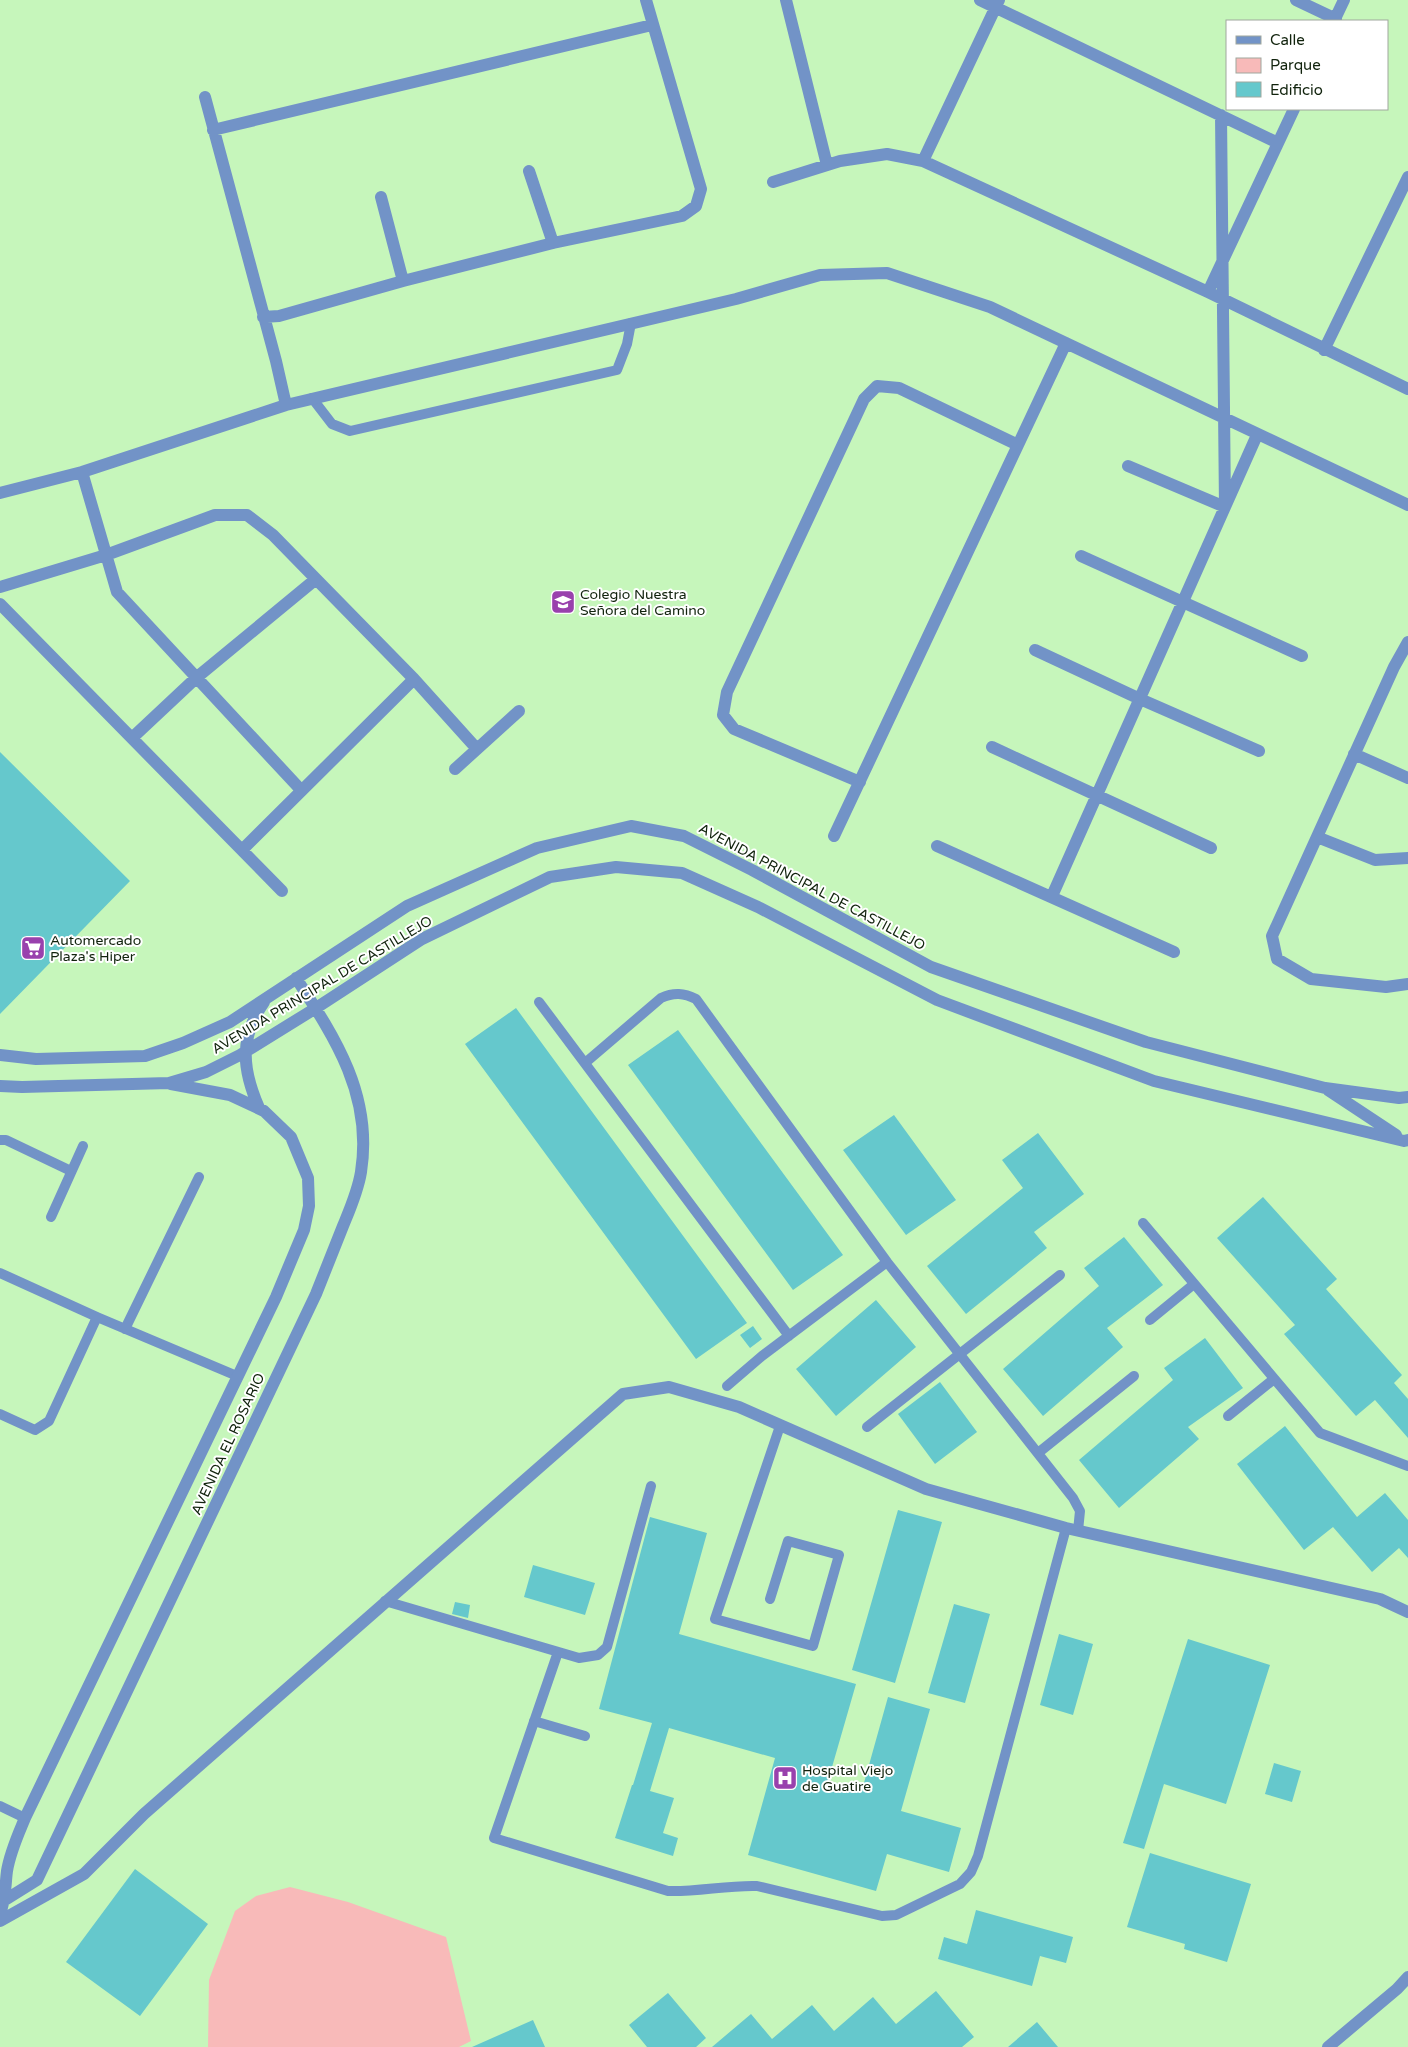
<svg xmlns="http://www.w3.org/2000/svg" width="1408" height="2047" font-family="'Varela Round',sans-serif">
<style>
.green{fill:#f8bab9}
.building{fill:#65c8cc}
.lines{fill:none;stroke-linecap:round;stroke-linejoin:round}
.lane{stroke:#7293c7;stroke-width:10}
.street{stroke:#7293c7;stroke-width:12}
.labels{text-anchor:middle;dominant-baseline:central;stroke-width:4;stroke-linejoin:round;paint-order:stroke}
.poi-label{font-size:14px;fill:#11230d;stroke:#fff;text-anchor:start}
.street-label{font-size:14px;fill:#11230d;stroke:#fff}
</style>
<rect width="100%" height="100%" fill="#c6f6bb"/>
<!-- green -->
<path class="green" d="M290 1887 348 1902 446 1937 471 2041 459 2047H208L209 1980 235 1911 256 1896Z"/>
<!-- building -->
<path class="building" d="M0 752 130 881 0 1014Z
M516 1008 747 1323 696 1359 465 1044Z
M678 1030 843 1255 793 1290 628 1065Z
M894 1115 956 1200 906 1235 843 1150Z
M1038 1133 1084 1194 1034 1232 1047 1248 966 1314 927 1266 1023 1188 1002 1160Z
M1263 1197 1337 1279 1326 1289 1402 1375 1394 1383 1408 1399V1438L1375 1400 1356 1416 1284 1334 1295 1325 1217 1238Z
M1124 1237 1163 1285 1107 1328 1123 1347 1043 1416 1003 1369 1099 1286 1084 1268Z
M876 1300 916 1347 836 1416 796 1369Z
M753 1326 762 1339 750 1348 740 1335Z
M1205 1338 1243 1388 1188 1427 1199 1439 1119 1508 1079 1460 1173 1380 1164 1368Z
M940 1382 977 1432 935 1464 898 1414Z
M1285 1426 1357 1517 1385 1493 1408 1520V1558L1399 1548 1372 1572 1333 1527 1304 1550 1237 1464Z
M898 1510 942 1522 895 1683 852 1670Z
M650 1517 707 1533 679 1634 856 1684 828 1781 862 1790 888 1697 930 1709 901 1811 961 1828 949 1872 887 1854 876 1891 748 1855 775 1758 669 1728 650 1791 674 1798 663 1833 678 1838 673 1856 615 1838 632 1785H633L652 1723 599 1709Z
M533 1565 595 1583 585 1615 524 1597Z
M455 1602 470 1605 468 1618 452 1614Z
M954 1604 990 1614 965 1703 928 1693Z
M1059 1634 1093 1644 1073 1715 1040 1705Z
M1188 1639 1270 1665 1226 1804 1164 1784 1144 1849 1123 1843Z
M1274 1763 1301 1771 1292 1802 1265 1794Z
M1150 1853 1251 1884 1227 1962 1184 1949 1185 1944 1127 1927Z
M135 1869 208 1924 140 2016 66 1962Z
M976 1910 1073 1937 1066 1963 1040 1956 1032 1986 938 1959 944 1937 967 1944Z
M936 1991 974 2037 962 2047H712L751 2014 772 2039 812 2005 834 2031 873 1997 896 2024Z
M668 1993 706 2038 696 2047H647L629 2025Z
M533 2020 545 2047H472Z
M1037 2022 1058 2047H1008Z"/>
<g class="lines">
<!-- lane -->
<path class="lane" d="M312 398 332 424 350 431 617 370 627 344 631 323
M539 1002 789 1336
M585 1063 661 998C674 992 684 993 696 999L887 1262 1073 1498 1080 1511 1078 1531
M0 1140H6L71 1171
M51 1217 83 1146
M1143 1223 1320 1433 1408 1466
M0 1273 97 1317 237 1376
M1150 1320 1194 1284
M125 1329 199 1177
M727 1386 762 1356 887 1262
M0 1414 35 1430 49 1421 97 1317
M1228 1416 1274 1379
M867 1427 1060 1275
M1038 1453 1134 1376
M770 1599 788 1541 839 1555 813 1646 715 1619 780 1426
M385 1601 579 1658 598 1655 607 1647 651 1486
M558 1652 494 1838 668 1891C698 1892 727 1885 757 1886L882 1916 896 1915 960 1884 971 1872 978 1856 1066 1528
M534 1721 585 1736
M0 1806 25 1818"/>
<!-- street -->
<path class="street" d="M786 0 827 165
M980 0 1278 143
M1296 0 1336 19
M1334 21 1344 0
M205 97 276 361 286 405
M213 130 652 25
M923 161 999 0
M529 171 553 243
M773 182 840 161 887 154 923 161 1208 292 1408 389
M381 197 403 281
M1208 292 1294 109
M263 317 279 316 403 281 553 243 682 216 696 206 701 189 646 0
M1324 350 1408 177
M1128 466 1225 507 1221 115
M82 472 117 592 301 790
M0 493 82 472 286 405 736 299 820 275 887 273 990 307 1408 505
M1081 556 1302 656
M0 587 106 555 215 515H247L273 535 316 579 414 679 477 749
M0 604 282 891
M1408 642 1394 667 1272 936 1277 959 1311 979 1386 987 1408 984
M1035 650 1140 699 1259 751
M132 738 196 678 316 579
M992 747 1211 848
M1354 754 1408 778
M455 769 519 711
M860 782 734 729 723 715 727 692 864 399 877 386 899 388 1018 445
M834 836 1066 343
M1317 837 1375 860 1408 858
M937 846 1174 952
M242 850 414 679
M1052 896 1257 435
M0 1055 36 1059 145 1056 183 1043 230 1022 407 906 537 848 631 826 684 836 752 870 931 967 1146 1042 1325 1088 1399 1098 1408 1097
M0 1086 22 1087 169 1083 206 1072 240 1055 316 1008 422 939 550 877 616 867 682 873 758 907 937 1000 1154 1081 1404 1141 1408 1140
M1328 1090 1396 1135
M259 1108C242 1069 239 1038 264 1002
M5 1900 37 1880 316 1294C325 1271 334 1249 343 1226 350 1209 358 1191 361 1172 373 1096 336 1039 296 978
M0 1913C6 1899 5 1886 7 1871 10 1852 18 1835 25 1818L276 1297 304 1230 309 1206 308 1178 291 1137 264 1111 230 1095 171 1084
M0 1921 84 1874 144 1814 623 1394 669 1387 739 1407 926 1489 1066 1528 1380 1599 1408 1612
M1328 2047 1397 1989 1408 1977"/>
</g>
<!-- icons -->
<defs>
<symbol id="school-square" viewBox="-11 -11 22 22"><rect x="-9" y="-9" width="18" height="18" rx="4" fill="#9941ad" stroke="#fff"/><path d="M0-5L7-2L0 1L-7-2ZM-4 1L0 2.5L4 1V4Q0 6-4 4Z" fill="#fff"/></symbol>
<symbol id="supermarket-square" viewBox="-11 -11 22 22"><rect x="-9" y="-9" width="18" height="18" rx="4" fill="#9941ad" stroke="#fff"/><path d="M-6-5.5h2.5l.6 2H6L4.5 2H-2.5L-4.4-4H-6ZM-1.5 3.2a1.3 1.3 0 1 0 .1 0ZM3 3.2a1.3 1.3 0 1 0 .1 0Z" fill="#fff"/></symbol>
<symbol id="hospital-square" viewBox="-11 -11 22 22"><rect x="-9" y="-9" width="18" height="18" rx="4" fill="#9941ad" stroke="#fff"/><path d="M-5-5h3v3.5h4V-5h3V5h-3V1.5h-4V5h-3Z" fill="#fff"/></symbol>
</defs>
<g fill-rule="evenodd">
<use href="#school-square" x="549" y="588" width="28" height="28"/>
<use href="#supermarket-square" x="19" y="934" width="28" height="28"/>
<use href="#hospital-square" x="771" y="1764" width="28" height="28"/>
</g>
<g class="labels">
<!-- poi labels -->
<g class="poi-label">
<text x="580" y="594">Colegio Nuestra<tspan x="580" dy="16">Señora del Camino</tspan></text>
<text x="50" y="940">Automercado<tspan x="50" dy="16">Plaza's Hiper</tspan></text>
<text x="802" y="1770">Hospital Viejo<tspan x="802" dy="16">de Guatire</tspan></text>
</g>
<!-- street labels -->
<g class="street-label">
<text transform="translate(812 887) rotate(28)">AVENIDA PRINCIPAL DE CASTILLEJO</text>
<text transform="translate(322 985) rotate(-31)">AVENIDA PRINCIPAL DE CASTILLEJO</text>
<text transform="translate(228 1444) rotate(-65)">AVENIDA EL ROSARIO</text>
</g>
</g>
<!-- legend -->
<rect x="1226" y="20" width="162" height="90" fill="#ffffff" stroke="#a0a79e"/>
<rect x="1236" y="36" width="25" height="8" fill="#7293c7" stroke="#a0a79e"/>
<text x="1270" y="45" font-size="15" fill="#11230d">Calle</text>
<rect x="1236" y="58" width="25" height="15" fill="#f8bab9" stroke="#a0a79e"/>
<text x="1270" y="70" font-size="15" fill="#11230d">Parque</text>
<rect x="1236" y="82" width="25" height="15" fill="#65c8cc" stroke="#a0a79e"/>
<text x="1270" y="95" font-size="15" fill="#11230d">Edificio</text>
</svg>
